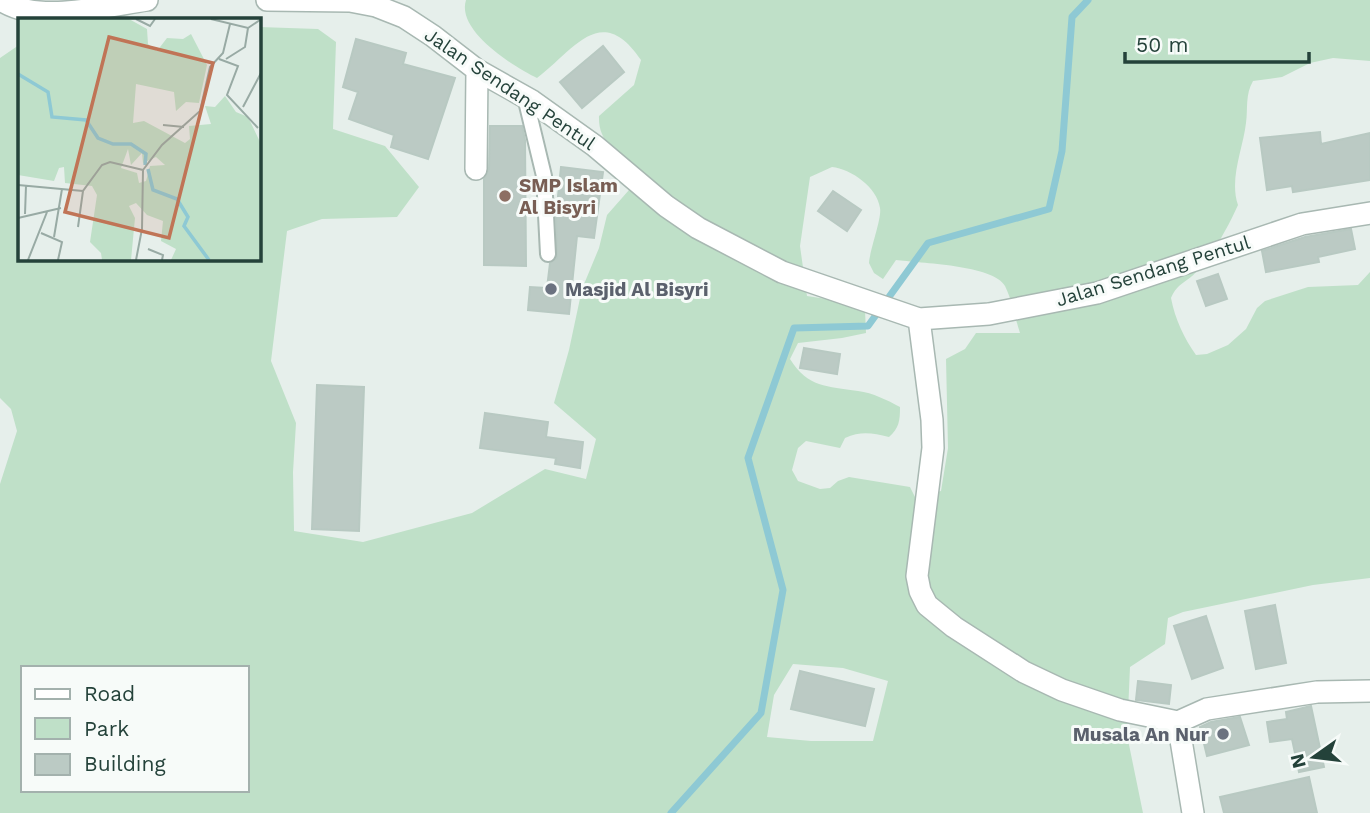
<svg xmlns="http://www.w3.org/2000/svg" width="1370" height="813" font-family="'Work Sans',sans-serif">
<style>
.green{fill:#bfe0c8;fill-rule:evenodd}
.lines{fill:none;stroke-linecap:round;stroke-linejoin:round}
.stream{stroke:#8ec9d4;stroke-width:7}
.building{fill:#bbcac4;stroke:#b8c9c2;stroke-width:2}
.lane-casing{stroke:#a8b8b2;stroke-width:18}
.street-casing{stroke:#a8b8b2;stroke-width:24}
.lane{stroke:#fff;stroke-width:14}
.street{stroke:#fff;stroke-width:21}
.education-dot{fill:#8d6e63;stroke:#f7fbf9;stroke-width:2.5}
.worship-dot{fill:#6b7280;stroke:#f7fbf9;stroke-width:2.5}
.labels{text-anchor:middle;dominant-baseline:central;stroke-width:6;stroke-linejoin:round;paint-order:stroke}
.street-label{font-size:19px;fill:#24423a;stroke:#f7fbf9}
.education-label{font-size:19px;font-weight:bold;fill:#785e54;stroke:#f7fbf9;text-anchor:start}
.worship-label{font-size:19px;font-weight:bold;fill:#5b616d;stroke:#f7fbf9;text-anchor:start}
.inset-river{fill:none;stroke:#8ec9d4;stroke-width:3.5}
.inset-road{fill:none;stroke:#98aaa4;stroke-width:2}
.view{fill:#c07456;fill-opacity:0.15;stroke:#c07456;stroke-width:3.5}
.inset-edge{fill:none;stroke:#24423a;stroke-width:3.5}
</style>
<rect width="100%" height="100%" fill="#e6efeb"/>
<!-- green -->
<path class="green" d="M466 0H1370V61L1333 58 1310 63 1282 77 1253 81C1245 95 1248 108 1246 123 1243 149 1229 179 1238 205 1227 229 1215 251 1197 271 1187 283 1178 282 1171 298 1175 319 1184 338 1196 355L1207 354 1228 345 1246 329 1257 308 1265 301 1308 287 1358 285 1370 272V578L1313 585 1183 612 1168 618 1165 644 1130 667 1127 735 1143 813H0V484L17 431 11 409 0 398V58L19 45V259H259V27L318 29 336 42 333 129 385 146 419 187 397 217 322 219 287 231 271 361 296 423 293 472 294 531 363 542 472 513 545 469 586 479 596 439 554 403 569 350 582 289 599 248 607 215 629 190 633 163C615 149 598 142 599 116L634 85 641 60C601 1 574 50 537 78 514 67 456 31 466 0ZM832 167C851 169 877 187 880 208 882 218 870 249 869 263L874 273 883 279 896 260C919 263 994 265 1005 286 1012 300 1015 318 1020 333H976L965 349 946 359 948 448 941 491 915 497 910 487 849 477 838 481 830 488 820 489 798 481 792 470 798 448 806 441 840 448 845 438C861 431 872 433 889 437 899 428 900 421 900 407 887 400 873 393 858 391 827 386 808 388 790 359L798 343 842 338 866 333 865 310 853 303 807 296 800 246 810 177ZM793 664 843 668 888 681 873 741H811L767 737 774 695ZM23 668H247V790H23Z"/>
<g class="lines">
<!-- stream -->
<path class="stream" d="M671 813 761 713 783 590 748 458 794 328 868 326 928 243 1049 209 1062 151 1072 17 1088 0"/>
</g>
<!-- building -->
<path class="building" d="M356 39 406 53 403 64 455 78 428 159 391 147 394 135 349 119 358 92 343 87Z
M603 46 624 72 582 108 560 82Z
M490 126H522L525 140 526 266 484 265V179L489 169Z
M1320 132 1321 144 1370 133V180L1293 192 1292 186 1267 190 1260 138Z
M561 167 603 172 594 238 577 236 569 314 528 310 530 287 547 288 550 263 557 258 556 216Z
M833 191 861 210 847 231 818 211Z
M1351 229 1355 249 1318 257 1319 262 1266 272 1262 251 1305 237Z
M1218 274 1227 299 1206 306 1197 281Z
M804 348 840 354 837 374 800 368Z
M317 385 364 387 359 531 312 529Z
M485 413 548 422 546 437 583 442 580 468 555 464 556 458 480 448Z
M1275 605 1286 663 1256 669 1245 611Z
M1206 616 1223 668 1192 679 1174 626Z
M800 671 874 689 865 726 791 709Z
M1138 681 1171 685 1169 704 1136 700Z
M1311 706 1324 767 1299 772 1292 739 1270 742 1267 722 1287 719 1286 712Z
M1240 717 1249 745 1207 756 1200 727 1211 722Z
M1309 777 1317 813H1224L1220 797Z"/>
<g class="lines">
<defs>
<path id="lane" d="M525 97 544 176 548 254"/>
<path id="street" d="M1 0C37 25 106 6 147 0
M267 0 350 1 376 6 404 17 433 36 477 70 532 101 595 146 666 206 698 228 782 272 919 319 989 314 1097 293 1302 224 1370 213
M476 169 477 70
M919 319 932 420 933 448 917 576 920 591 927 605 954 627 1024 672 1062 690 1120 710 1178 722 1207 709 1317 692 1370 691
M1178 722 1193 813"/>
</defs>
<!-- lane casing -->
<use href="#lane" class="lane-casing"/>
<!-- street casing -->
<use href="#street" class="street-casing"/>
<!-- lane -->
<use href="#lane" class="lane"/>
<!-- street -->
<use href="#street" class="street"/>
</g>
<!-- markers -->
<circle class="education-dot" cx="505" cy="196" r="7"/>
<g class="worship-dot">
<circle cx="551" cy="289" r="7"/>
<circle cx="1223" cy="734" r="7"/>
</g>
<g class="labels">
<!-- street labels -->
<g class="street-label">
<text transform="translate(510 89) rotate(34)">Jalan Sendang Pentul</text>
<text transform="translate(1153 271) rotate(-17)">Jalan Sendang Pentul</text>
</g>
<!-- education labels -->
<g class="education-label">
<text x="519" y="185">SMP Islam<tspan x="519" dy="22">Al Bisyri</tspan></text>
</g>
<!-- worship labels -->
<g class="worship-label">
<text x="565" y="289">Masjid Al Bisyri</text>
<text x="1209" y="734" text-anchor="end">Musala An Nur</text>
</g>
</g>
<!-- overview -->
<g transform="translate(18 18)">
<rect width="243" height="243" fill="#e6efeb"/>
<path d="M0 1H111L129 11 130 26 139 33 149 20 165 21 173 16 189 47 181 85 168 84 158 93 156 74 118 66 115 105 126 103 167 125 172 121 171 108 193 106 187 88 197 89 207 78 218 94 230 99 243 126V242H153L158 231 143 223 145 203 129 197 118 185 111 188 117 200 113 242H84L83 235 72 224 79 177 74 168 47 165 46 149 41 150 36 163 0 157ZM110 131 113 147 124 135 125 145 138 139 147 147 132 148 128 163 121 165 119 155 103 150Z" fill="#bfe0c8" fill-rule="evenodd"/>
<path class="inset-river" d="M0 56 30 74 34 99 68 102 80 120 95 126H113L128 136 127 147M130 151 135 172 159 181 170 199 166 208 191 242"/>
<path class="inset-road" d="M118 1 132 8 137 1M193 1 230 10 242 2M201 41 220 48 209 77 240 110M208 41 227 29 230 10M225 89 243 55M243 102V126M145 107 166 109M0 167 65 173M7 196 8 168M0 200 43 190M60 209 65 173 84 147 92 144 125 152M23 215 44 224 40 242M36 219 44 171M130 231 145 237 144 242M10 242 29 194M118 242 124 211 125 152 144 127 182 93 192 49 205 35 212 6"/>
<path class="view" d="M91 19 195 45 151 220 47 194Z"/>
<rect width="243" height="243" class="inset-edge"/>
</g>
<!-- legend -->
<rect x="21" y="666" width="228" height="126" fill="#f7fbf9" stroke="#a3b1ad" stroke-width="2"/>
<rect x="35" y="689" width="35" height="10" fill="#ffffff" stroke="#a3b1ad" stroke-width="2"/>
<text x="84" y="701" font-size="21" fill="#24423a">Road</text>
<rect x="35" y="718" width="35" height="21" fill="#bfe0c8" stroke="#a3b1ad" stroke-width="2"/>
<text x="84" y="736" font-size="21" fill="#24423a">Park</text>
<rect x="35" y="754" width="35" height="21" fill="#bbcac4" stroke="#a3b1ad" stroke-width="2"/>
<text x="84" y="771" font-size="21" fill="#24423a">Building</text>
<!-- north arrow -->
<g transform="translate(1314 757) rotate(256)" stroke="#f7fbf9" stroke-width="5" paint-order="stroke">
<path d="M0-5L12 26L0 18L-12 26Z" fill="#24423a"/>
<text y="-10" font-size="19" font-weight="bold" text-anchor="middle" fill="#24423a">N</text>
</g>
<!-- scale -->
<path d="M1125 52v10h184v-10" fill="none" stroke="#24423a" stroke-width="3.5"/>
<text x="1136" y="52" font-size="21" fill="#24423a" stroke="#f7fbf9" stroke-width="5" paint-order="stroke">50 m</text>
</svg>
